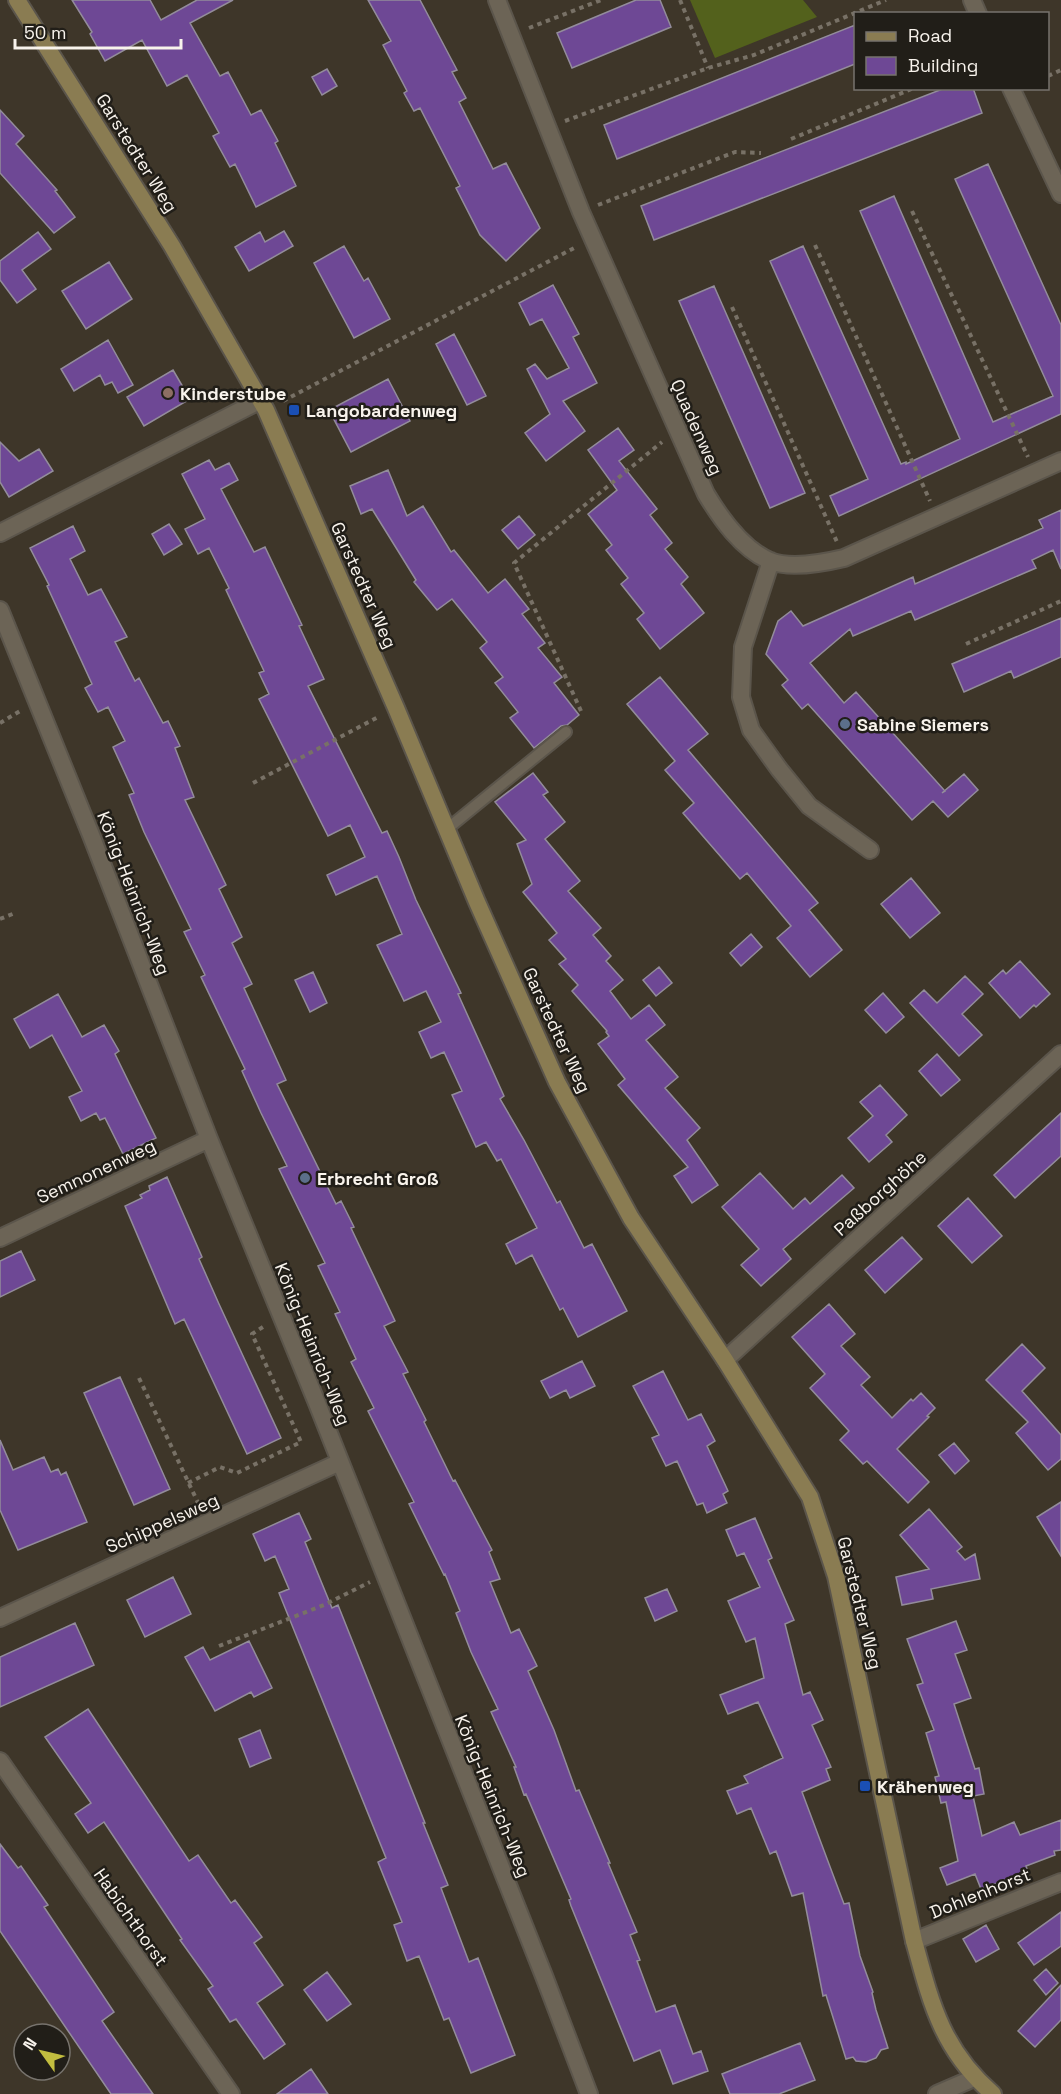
<svg xmlns="http://www.w3.org/2000/svg" width="1061" height="2094" font-family="'Space Grotesk',sans-serif">
<style>
.green{fill:#53611c}
.building{fill:#6e4895;stroke:#938c9b;stroke-width:1.5}
.lines{fill:none;stroke-linecap:round;stroke-linejoin:round}
.service-casing{stroke:#5b554b;stroke-width:14}
.minor-casing{stroke:#5b554b;stroke-width:20}
.tertiary-casing{stroke:#5b554b;stroke-width:20}
.secondary-casing{stroke:#5b554b;stroke-width:20}
.path{stroke:#787166;stroke-width:4;stroke-dasharray:4.5 4.5;stroke-linecap:butt}
.service{stroke:#6c6456;stroke-width:10}
.minor{stroke:#6c6456;stroke-width:16}
.tertiary{stroke:#6c6456;stroke-width:16}
.secondary{stroke:#8a7c52;stroke-width:16}
.education-dot{fill:#8d6e63;stroke:#211e18;stroke-width:2}
.transit-dot{fill:#1a4fb4;stroke:#211e18;stroke-width:2}
.service-dot{fill:#5c6f8a;stroke:#211e18;stroke-width:2}
.labels{text-anchor:middle;dominant-baseline:central;stroke-width:5;stroke-linejoin:round;paint-order:stroke}
.street-label{font-size:18px;fill:#f8f3ec;stroke:#211e18}
.poi-label{font-size:18px;font-weight:bold;fill:#f8f3ec;stroke:#211e18;text-anchor:start}
</style>
<rect width="100%" height="100%" fill="#3e3629"/>
<!-- green -->
<path class="green" d="M690 0H803L817 17 715 58Z"/>
<!-- building -->
<path class="building" d="M72 0H150L161 20 197 0H233L190 23 220 76 228 72 251 115 261 110 278 141 275 143 296 186 256 207 235 164 230 167 213 136 219 133 187 75 167 86 142 40 105 61 90 34 92 32Z
M368 0H420L457 70 452 72 466 98 459 102 493 169 506 163 540 228 506 261 480 235 456 188 460 186 420 108 414 111 404 93 407 91 383 45 391 41Z
M636 0H660L671 27 572 68 557 33Z
M855 25V64L617 159 604 125Z
M327 69 337 86 322 95 312 77Z
M945 88H973L982 113 654 240 641 206Z
M0 110 24 136 16 144 57 190 55 191 75 217 54 233 0 173Z
M988 164 1061 325V414L839 516 830 496 868 479 770 261 803 246 901 464 906 462V464L960 439 860 211 894 196 993 422 1053 396 955 179Z
M284 231 293 246 249 271 235 247 260 232 265 242Z
M38 232 51 249 22 270 36 289 17 303 0 280V261Z
M344 246 364 281 368 278 390 319 354 338 314 263Z
M109 262 132 299 86 329 62 291Z
M553 285 579 334 573 337 597 383 563 401 585 431 546 461 525 433 550 414 527 369 535 364 547 379 569 368 542 319 530 325 519 303Z
M714 286 805 493 770 508 679 301Z
M454 334 486 396 467 405 436 344Z
M108 340 133 385 118 393 112 382 105 385 100 375 74 391 61 369Z
M173 370 190 399 144 426 127 397Z
M388 379 410 421 351 452 329 410Z
M618 428 634 450 619 461 657 509 650 515 672 543 665 549 688 577 681 584 704 613 660 649 637 619 644 613 621 584 628 578 606 550 612 545 588 514 617 490 588 450Z
M0 442 19 461 39 449 53 471 9 497 0 482Z
M209 460 215 470 229 463 238 480 221 489 254 552 265 547 302 625 299 626 324 679 308 686 382 833 387 831 399 857 416 900 461 993 458 994 504 1096 500 1099 524 1140 557 1203 560 1201 584 1248 592 1244 627 1311 578 1337 563 1308 560 1310 532 1255 516 1264 506 1244 537 1228 501 1159 497 1161 486 1142 476 1147 452 1095 462 1091 444 1052 431 1058 419 1032 441 1022 426 991 404 1001 377 945 402 934 377 876 336 895 327 875 365 857 350 825 328 836 259 699 269 694 259 673 264 671 226 590 229 588 209 548 198 554 185 529 205 519 182 474Z
M388 470 407 516 423 506 451 552 454 550 488 593 505 579 529 609 522 614 545 643 538 648 562 677 554 683 579 715 567 725 561 726 534 748 510 718 518 712 495 683 503 677 480 648 487 642 452 599 437 610 414 582 416 580 372 509 361 514 350 486Z
M1061 510V569L1053 550 1032 560 1036 568 915 620 911 611 853 636 850 629 810 663 844 703 856 692 945 791 942 793 964 774 978 790 948 817 933 801 912 820 808 704 802 709 782 685 788 680 766 654 778 621 791 611 803 626 913 577 915 584 1043 528 1039 520Z
M519 516 535 535 518 549 502 530Z
M169 524 182 544 164 555 152 534Z
M73 526 85 551 70 559 88 595 101 589 127 637 115 642 135 681 139 678 163 723 168 721 180 746 175 748 194 797 185 800 226 885 219 889 242 937 232 943 252 984 244 988 286 1080 277 1084 336 1204 341 1201 354 1227 351 1228 395 1321 384 1326 408 1372 403 1374 426 1420 424 1422 453 1481 455 1480 492 1550 489 1552 500 1579 490 1582 511 1633 519 1629 537 1666 528 1671 554 1730 576 1791 579 1790 610 1863H608L637 1932 630 1935 640 1960 637 1961 656 2012 675 2005 693 2054 701 2051 708 2071 673 2084 660 2050 634 2061 571 1906 569 1900 571 1899 526 1794 524 1795 514 1767H516L491 1712 498 1709 471 1652 456 1613 460 1611 445 1574 444 1575 409 1504 414 1502 368 1411 374 1408 351 1362 356 1359 335 1314 340 1312 318 1266 325 1263 279 1169 287 1166 261 1113 242 1071 245 1069 201 977 205 975 184 932 191 929 144 832 129 795 134 793 113 747 125 741 108 707 98 712 85 688 92 684 47 586 49 585 30 548Z
M1061 618V657L1014 678 1011 671 964 692 952 664Z
M660 677 708 734 688 750 818 903 809 910 842 950 810 977 777 938 791 926 747 873 740 879 683 813 694 803 665 770 675 761 627 704Z
M533 773 548 792 543 795 565 822 545 839 580 881 568 891 601 928 593 935 611 956 606 961 623 980 610 991 631 1019 649 1005 665 1025 646 1040 678 1077 665 1088 700 1128 687 1140 718 1185 692 1203 674 1176 688 1167 618 1085 625 1079 598 1044 609 1036 606 1032 607 1031 572 991 578 985 559 964 566 959 549 940 557 933 523 892 532 884 517 844 526 840 495 802Z
M911 878 940 913 910 938 881 904Z
M751 934 762 947 741 966 730 953Z
M1020 961 1050 994 1036 1007 1034 1005 1020 1018 989 983 1003 970 1006 974Z
M659 967 672 983 656 996 643 980Z
M313 972 327 1003 310 1012 295 980Z
M965 976 983 994 962 1014 982 1035 959 1056 910 1003 924 990 937 1003Z
M883 993 904 1017 886 1033 865 1010Z
M58 994 82 1037 104 1025 119 1051 115 1054 156 1138 123 1154 105 1118 100 1120 96 1113 81 1121 69 1097 82 1091 52 1035 30 1048 14 1019Z
M937 1054 960 1080 941 1096 919 1071Z
M880 1085 907 1115 886 1135 892 1142 869 1162 848 1138 873 1116 860 1102Z
M1061 1113V1156L1015 1198 994 1175Z
M760 1173 793 1209 805 1198 810 1204 842 1175 854 1188 783 1249 791 1259 761 1286 741 1265 759 1249 722 1207Z
M167 1177 202 1257 199 1259 219 1304 281 1438 247 1454 184 1319 175 1324 125 1206 142 1198 140 1195 150 1190 149 1186Z
M968 1198 1002 1236 972 1263 938 1226Z
M902 1237 922 1259 885 1293 865 1270Z
M21 1251 35 1280 0 1297V1261Z
M829 1304 855 1334 841 1346 870 1377 861 1385 892 1418 911 1399 913 1401 921 1393 935 1408 927 1416 929 1417 897 1449 929 1482 908 1503 867 1461 863 1464 840 1440 849 1431 810 1388 825 1374 792 1337Z
M1022 1344 1045 1368 1022 1391 1061 1435V1459L1048 1470 1016 1433 1028 1422 986 1380Z
M582 1361 595 1386 570 1398 566 1390 550 1398 541 1381Z
M663 1371 688 1420 701 1414 715 1441 707 1446 728 1491 723 1494 727 1503 707 1513 703 1503 697 1505 677 1461 666 1466 652 1438 659 1435 633 1386Z
M120 1377 170 1489 134 1505 84 1393Z
M0 1440 13 1470 44 1457 51 1472 58 1469 61 1475 66 1472 87 1522 18 1550 0 1510Z
M954 1443 969 1461 955 1474 939 1455Z
M1061 1502V1556L1037 1517Z
M929 1509 962 1547 957 1551 965 1560 975 1554 980 1579 931 1589 933 1599 902 1605 896 1577 929 1569 900 1535Z
M299 1513 311 1539 305 1542 332 1608 338 1605 425 1823H423L448 1885 441 1888 469 1962 478 1958 515 2055 471 2073 449 2018 444 2020 419 1956 407 1961 394 1925 402 1922 378 1862 386 1858 279 1593 289 1589 275 1556 265 1561 253 1534Z
M755 1518 772 1558 768 1560 794 1620 785 1624 803 1695 810 1692 823 1720 812 1725 831 1767 826 1769 830 1780 802 1792 844 1904 849 1903 860 1956 873 1992 872 1993 876 2010 888 2048 881 2050 876 2058 866 2062 856 2061 853 2057 846 2059 826 1995 823 1996 803 1893 792 1896 776 1851 770 1854 751 1808 737 1814 727 1791 748 1783 744 1776 783 1758 758 1702 728 1714 720 1695 764 1678 755 1638 746 1642 728 1601 760 1587 744 1553 737 1556 726 1530Z
M173 1577 191 1614 145 1637 127 1600Z
M667 1589 677 1611 655 1621 645 1598Z
M956 1621 967 1650 955 1654 971 1698 954 1704 975 1769 979 1768 984 1794 973 1796 982 1836 1014 1822 1020 1835 1061 1820V1850L1054 1851 1055 1855 1026 1866 1028 1872 981 1889 975 1874 947 1885 940 1868 958 1861 946 1802 941 1803 935 1777 939 1776 926 1733 934 1730 917 1685 923 1683 907 1639Z
M75 1623 94 1665 0 1707V1657Z
M249 1641 272 1688 254 1697 251 1692 215 1711 185 1657 203 1647 210 1660Z
M88 1709 189 1861 198 1855 231 1903 235 1900 262 1937 254 1943 283 1985 257 2003 285 2044 264 2059 236 2019 230 2022 208 1989 213 1986 180 1940 182 1939 104 1822 88 1833 75 1814 91 1803 45 1737Z
M260 1730 271 1758 250 1767 239 1739Z
M0 1844 18 1868 21 1866 48 1905 44 1907 114 2012 102 2021 153 2094H111L0 1931Z
M1061 1912V1946L1034 1965 1018 1943Z
M986 1925 999 1949 976 1962 963 1939Z
M1046 1969 1058 1983 1046 1995 1034 1980Z
M327 1972 351 2004 327 2021 304 1990Z
M1061 1985V2020L1035 2047 1018 2031Z
M800 2043 815 2080 779 2094H730L722 2074Z
M311 2069 328 2094H277Z"/>
<g class="lines">
<defs>
<path id="service" d="M447 829 566 732"/>
<path id="minor" d="M497 0 581 212 706 494C721 519 742 549 770 561 791 569 823 563 844 558L1061 461
M972 0 978 14
M1011 88 1061 194
M0 533 261 400
M771 561 743 647 741 697 751 730 779 769 809 806 870 850
M0 610 91 835 209 1139 317 1403 544 1976 589 2094
M0 1238 209 1139
M725 1360 1061 1054
M0 1618 340 1462
M0 1761 231 2094
M914 1941 1061 1882"/>
<path id="tertiary" d="M937 2094 974 2078"/>
<path id="secondary" d="M17 0 172 246 266 410 396 708 477 902 557 1082 631 1218 725 1360 810 1497 836 1576 914 1941C931 2003 942 2050 993 2094"/>
</defs>
<!-- service casing -->
<use href="#service" class="service-casing"/>
<!-- minor casing -->
<use href="#minor" class="minor-casing"/>
<!-- tertiary casing -->
<use href="#tertiary" class="tertiary-casing"/>
<!-- secondary casing -->
<use href="#secondary" class="secondary-casing"/>
<!-- path -->
<path class="path" d="M680 0 708 68
M529 28 601 0
M1048 76 1061 70
M565 121 708 68 754 55 886 0
M791 139 914 88
M598 205 735 152 761 153
M912 211 1028 457
M815 245 930 501
M732 307 837 542
M283 401 576 247
M966 644 1061 601
M581 711 514 563 662 442
M0 723 20 711
M253 783 380 716
M0 919 15 913
M139 1378 200 1507
M188 1483 220 1467 237 1473 301 1442 252 1334 266 1325
M219 1646 324 1605 370 1582"/>
<!-- service -->
<use href="#service" class="service"/>
<!-- minor -->
<use href="#minor" class="minor"/>
<!-- tertiary -->
<use href="#tertiary" class="tertiary"/>
<!-- secondary -->
<use href="#secondary" class="secondary"/>
</g>
<!-- markers -->
<circle class="education-dot" cx="168" cy="393" r="6"/>
<g class="transit-dot">
<rect x="288" y="404" width="12" height="12" rx="3"/>
<rect x="859" y="1780" width="12" height="12" rx="3"/>
</g>
<g class="service-dot">
<circle cx="845" cy="724" r="6"/>
<circle cx="305" cy="1178" r="6"/>
</g>
<g class="labels">
<!-- street labels -->
<g class="street-label">
<text transform="translate(137 153) rotate(58)">Garstedter Weg</text>
<text transform="translate(697 427) rotate(66)">Quadenweg</text>
<text transform="translate(364 585) rotate(66)">Garstedter Weg</text>
<text transform="translate(134 893) rotate(69)">König-Heinrich-Weg</text>
<text transform="translate(557 1030) rotate(65)">Garstedter Weg</text>
<text transform="translate(96 1171) rotate(-25)">Semnonenweg</text>
<text transform="translate(880 1193) rotate(-42)">Paßborghöhe</text>
<text transform="translate(313 1344) rotate(68)">König-Heinrich-Weg</text>
<text transform="translate(162 1523) rotate(-24)">Schippelsweg</text>
<text transform="translate(860 1603) rotate(76)">Garstedter Weg</text>
<text transform="translate(493 1796) rotate(68)">König-Heinrich-Weg</text>
<text transform="translate(980 1893) rotate(-22)">Dohlenhorst</text>
<text transform="translate(131 1917) rotate(55)">Habichthorst</text>
</g>
<!-- poi labels -->
<g class="poi-label">
<text x="180" y="393">Kinderstube</text>
<text x="306" y="410">Langobardenweg</text>
<text x="857" y="724">Sabine Siemers</text>
<text x="317" y="1178">Erbrecht Groß</text>
<text x="877" y="1786">Krähenweg</text>
</g>
</g>
<!-- legend -->
<rect x="854" y="12" width="195" height="78" fill="#211e18" stroke="#77736d" stroke-width="1.5"/>
<rect x="866" y="32" width="30" height="9" fill="#8a7c52" stroke="#77736d" stroke-width="1.5"/>
<text x="908" y="42" font-size="18" fill="#f8f3ec">Road</text>
<rect x="866" y="57" width="30" height="18" fill="#6e4895" stroke="#77736d" stroke-width="1.5"/>
<text x="908" y="72" font-size="18" fill="#f8f3ec">Building</text>
<!-- north arrow -->
<g transform="translate(42 2052) rotate(304)"><circle r="28" fill="#211e18" stroke="#77736d" stroke-width="1.5"/>
<path d="M0-4.5L10 22L0 15L-10 22Z" fill="#c2bd3f"/>
<text y="-9" font-size="16" font-weight="bold" text-anchor="middle" fill="#f8f3ec">N</text>
</g>
<!-- scale -->
<path d="M15 39v9h166v-9" fill="none" stroke="#f8f3ec" stroke-width="3"/>
<text x="24" y="39" font-size="18" fill="#f8f3ec" stroke="#211e18" stroke-width="4.5" paint-order="stroke">50 m</text>
</svg>
